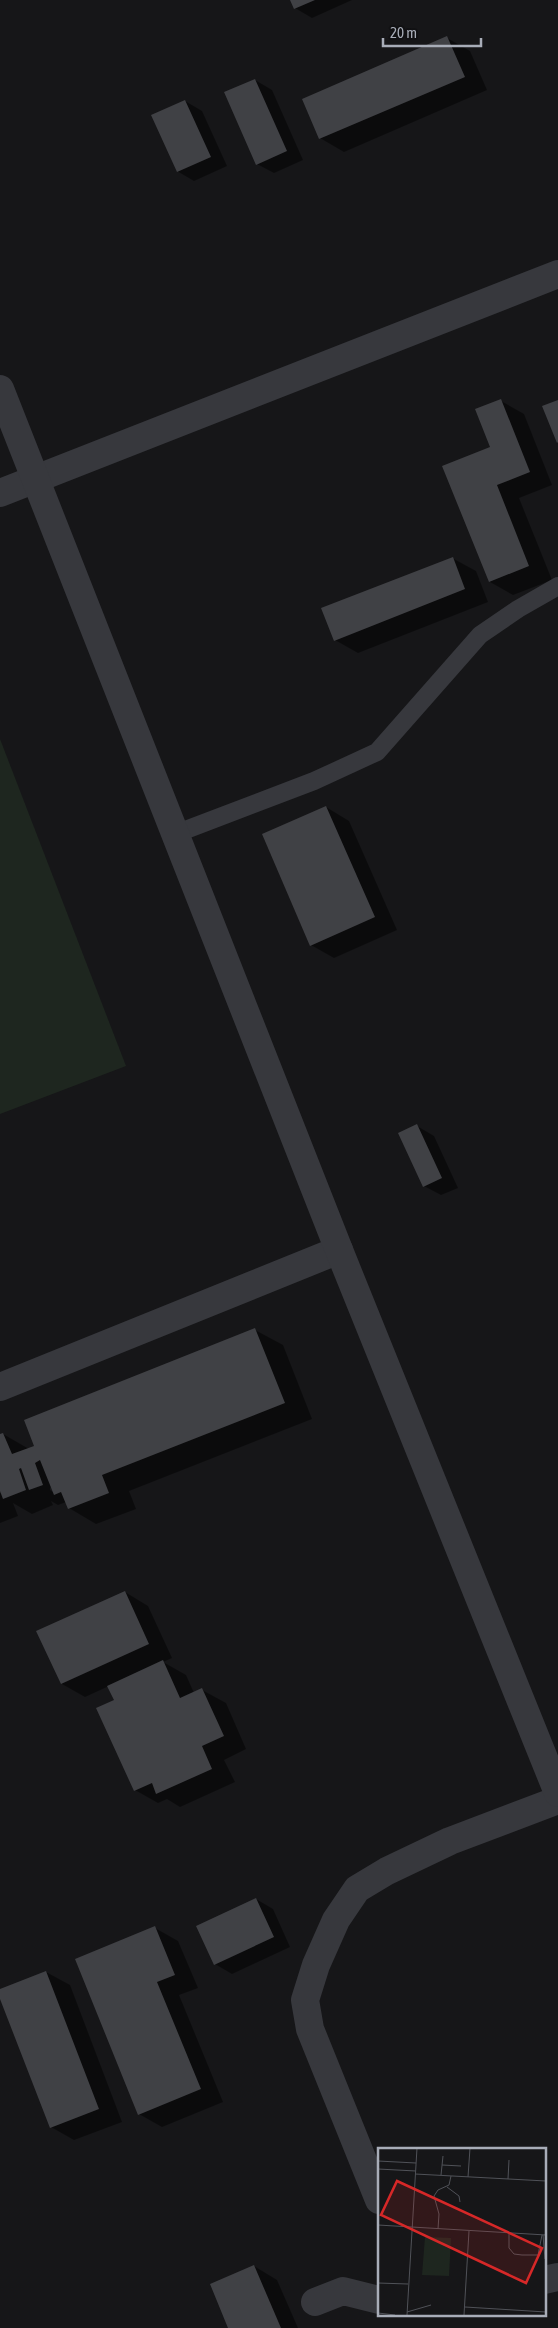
<svg xmlns="http://www.w3.org/2000/svg" width="558" height="2328" font-family="'Asap Condensed',sans-serif">
<style>
.green{fill:#1e261f}
.shadow{fill:#0007;fill-rule:evenodd}
.building{fill:#404145}
.lines{fill:none;stroke-linecap:round;stroke-linejoin:round}
.service{stroke:#37383d;stroke-width:18}
.minor{stroke:#37383d;stroke-width:28}
.tertiary{stroke:#37383d;stroke-width:28}
.inset-road{fill:none;stroke:#505258;stroke-width:1}
.view{fill:#d62828;fill-opacity:0.15;stroke:#d62828;stroke-width:2.5}
.inset-edge{fill:none;stroke:#a8adb8;stroke-width:2.5}
</style>
<rect width="100%" height="100%" fill="#161618"/>
<!-- green -->
<path class="green" d="M0 739 126 1066 0 1114Z"/>
<!-- shadow -->
<path class="shadow" d="M291 0H352L312 18 295 8Z
M447 38 470 51 487 90 344 152 320 138 304 100Z
M255 80 272 90 303 160 274 173 257 164Z
M185 101 202 111 227 166 194 181 177 171Z
M501 401 524 414 552 485 519 498 552 580 513 595 490 582 444 466 492 447Z
M452 558 476 571 488 602 358 653 335 640Z
M326 807 349 821 397 930 334 958 311 945Z
M417 1126 434 1136 458 1188 441 1195 424 1186Z
M255 1330 283 1345 312 1419 129 1491 136 1509 96 1524 69 1508 66 1502 58 1505 51 1501 53 1505 32 1514 13 1503 18 1516 0 1523V1493L2 1494 0 1436 3 1434 29 1449ZM50 1487 58 1492 56 1494 50 1490Z
M125 1592 148 1606 172 1658 163 1662 186 1675 194 1693 202 1690 226 1703 246 1749 224 1760 235 1782 180 1807 167 1799 158 1803 135 1790 115 1701 109 1686 85 1697 62 1684 38 1632Z
M256 1899 273 1909 290 1947 232 1974 215 1964Z
M155 1928 178 1941 198 1988 179 1995 223 2102 162 2127 139 2114Z
M46 1972 70 1985 122 2122 74 2140 51 2127 0 1996V1990Z
M254 2266 277 2280 298 2328H230Z"/>
<!-- building -->
<path class="building" d="M290 0H315L294 9Z
M447 36 465 77 319 139 302 99Z
M255 79 287 151 256 165 224 92Z
M185 100 211 157 177 172 151 115Z
M501 399 530 472 497 485 529 566 489 582 442 466 490 447 475 409Z
M558 400V442L557 443 542 406Z
M453 557 465 589 334 641 321 608Z
M326 806 375 917 310 946 262 834Z
M417 1124 442 1178 423 1187 398 1133Z
M255 1328 285 1403 102 1475 109 1493 68 1509 61 1492 54 1495 40 1460 35 1463 43 1485 29 1490 21 1468 19 1469 26 1490 3 1499 0 1491V1434L3 1433 12 1454 34 1446 24 1420Z
M125 1591 149 1644 61 1684 36 1631Z
M163 1660 180 1698 202 1688 224 1736 202 1746 212 1769 156 1794 152 1783 134 1791 96 1708 114 1700 107 1686Z
M256 1898 274 1937 214 1965 196 1926Z
M155 1926 175 1975 157 1982 201 2089 138 2115 75 1959Z
M46 1971 99 2109 50 2128 0 1999V1989Z
M254 2265 281 2328H228L210 2284Z"/>
<g class="lines">
<!-- service -->
<path class="service" d="M175 834 314 781 377 752 480 635 518 609 558 586"/>
<!-- minor -->
<path class="minor" d="M0 493 558 274
M0 1387 339 1250
M379 2200 310 2029 305 2000 316 1965 336 1920 357 1889 387 1871 450 1841 558 1800
M544 2280 558 2277
M315 2302 343 2291 379 2300"/>
<!-- tertiary -->
<path class="tertiary" d="M0 389 339 1250 558 1793"/>
</g>
<!-- overview -->
<g transform="translate(378 2148)">
<rect width="168" height="168" fill="#161618"/>
<path d="M47 89 73 90 71 128 44 127Z" fill="#1e261f"/>
<path class="inset-road" d="M0 13 38 15M64 17 83 18M0 21 38 23M37 26 168 33M63 27 65 8M90 29 92 0M130 31 131 12M69 39 81 48 82 54M0 77 168 87M60 81 61 66 56 48 60 42 71 37 73 28M131 85V100L136 106 144 107H160L164 87M165 87 167 111M0 135 30 136M87 159 168 164M29 164 53 157M0 165 17 167M29 167 39 0M86 167 91 83"/>
<path class="view" d="M19 33 164 100 148 135 3 67Z"/>
<rect width="168" height="168" class="inset-edge"/>
</g>
<!-- scale -->
<path d="M383 38v8h98v-8" fill="none" stroke="#a8adb8" stroke-width="2.5"/>
<text x="390" y="38" font-size="15" fill="#a8adb8" stroke="#111113" stroke-width="4" paint-order="stroke">20 m</text>
</svg>
